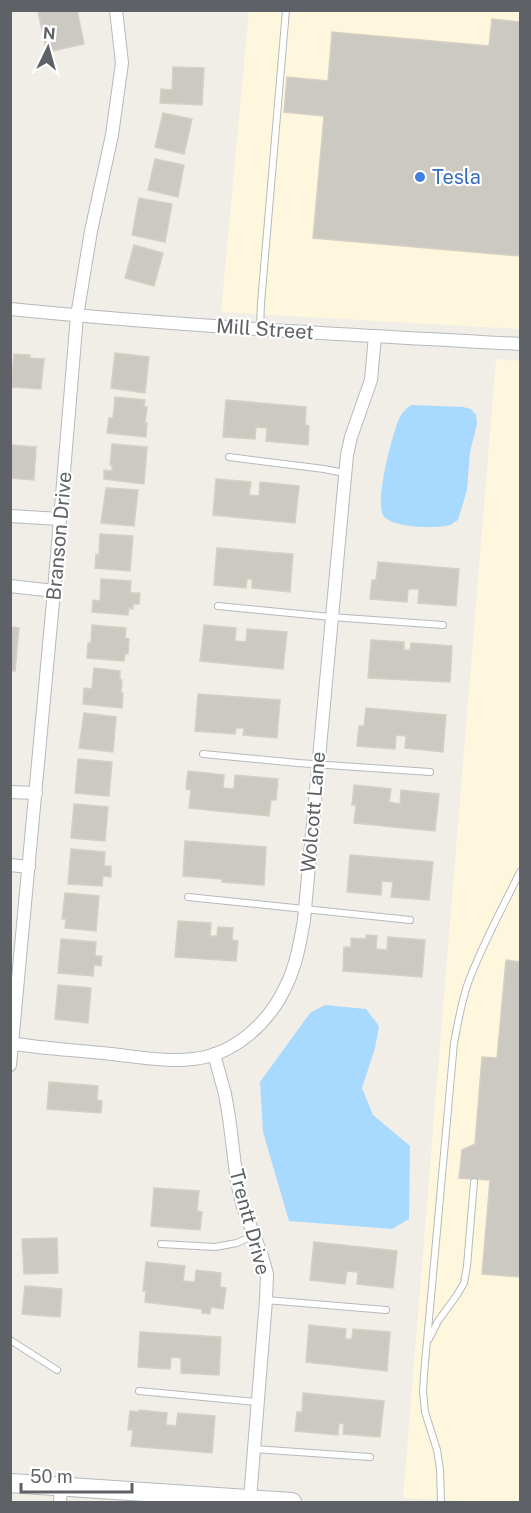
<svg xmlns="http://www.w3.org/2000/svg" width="531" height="1513" font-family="'Public Sans',sans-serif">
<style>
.commercial{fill:#fff7dd}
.water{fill:#a8d9ff}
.building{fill:#ccc9c3;stroke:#d6d0c4;stroke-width:1.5}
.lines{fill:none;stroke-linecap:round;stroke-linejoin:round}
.lane-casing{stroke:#b6b9bd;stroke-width:8}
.street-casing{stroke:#b6b9bd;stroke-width:14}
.secondary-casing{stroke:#b5b9be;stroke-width:20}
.lane{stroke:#fff;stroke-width:6}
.street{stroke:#fff;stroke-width:12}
.secondary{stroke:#fff;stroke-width:18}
.shop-dot{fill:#3f7fe0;stroke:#fff;stroke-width:2}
.labels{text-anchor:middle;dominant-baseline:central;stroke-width:4.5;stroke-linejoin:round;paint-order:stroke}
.shop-label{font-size:20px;fill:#366cbe;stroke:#fff;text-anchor:start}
.street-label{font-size:20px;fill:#5e6267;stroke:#fff}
</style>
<rect width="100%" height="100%" fill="#f0eee6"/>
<!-- commercial -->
<path class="commercial" d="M249 11H520V329L221 312Z
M496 359 520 361V1502H491L403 1498Z"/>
<!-- water -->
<path class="water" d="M411 405 463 407 471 409 476 415 477 424 470 452 467 490 458 520C456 521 452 524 450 525 437 529 390 528 383 515 375 500 392 435 399 419 402 412 406 409 411 405Z
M325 1005 366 1009 379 1026 375 1048 362 1088 373 1115 410 1146 409 1219 392 1229 289 1221 263 1132 260 1082 310 1013Z"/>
<!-- building -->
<path class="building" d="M46 10H77L84 44 47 52 38 12Z
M492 19 520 22V256L313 238 324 116 284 112 287 77 328 81 332 32 489 46Z
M173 67 204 68 202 105 160 103 161 89 172 90Z
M163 113 192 119 184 154 155 147Z
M155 159 184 165 178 197 148 190Z
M139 198 172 204 165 242 132 235Z
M134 245 163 253 154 286 125 278Z
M115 353 149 357 145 393 111 388Z
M14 354 30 355V358L44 359 41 389 11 387Z
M115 397 145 400 144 407H147L145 423H147L146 437 107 433 109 418H113Z
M226 400 306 407 305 425 309 426 308 445 266 441 267 428 256 427 255 439 223 437Z
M112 444 147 447 144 484 104 479V470L112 471V465H110Z
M10 445 36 447 34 480 10 478Z
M216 479 251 482 249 495 259 496 260 482 299 486 295 523 213 515Z
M106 488 138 490 134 526 101 523Z
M100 534 133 536 130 571 95 568 96 554 99 555Z
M217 548 293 554 290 592 252 588V579H247L246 588 214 585Z
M378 562 459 569 456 606 418 603 419 589H408L407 602 370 599 372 580H376Z
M101 579 131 581 130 593H140L139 604H133V609L129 608 128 615 92 612 93 600 100 601Z
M92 625 126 628 125 638 129 639 128 654H125L124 661 87 658 88 643H91Z
M204 625 236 628 235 641 246 642 247 629 287 632 283 669 200 661Z
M10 627 19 628 15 671 10 670Z
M371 640 404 642V650H410L411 643 452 646 450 682 368 678Z
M94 668 120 671V680H122L121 693H123L122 708 83 704 84 688 92 689Z
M198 694 280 700 277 738 243 735 244 728H236L235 734 195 731Z
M366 708 446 715 443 752 405 748 406 736 396 735 395 749 357 746 359 726H364Z
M84 713 116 717 113 752 79 748Z
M78 759 112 762 109 796 75 793Z
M188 771 224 775 223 788 234 789 235 775 278 779 276 800H271L269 816 189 808 191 790 186 789Z
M354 785 391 789 389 802 400 804 401 790 439 794 435 831 354 823 356 805H352Z
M74 804 108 807 105 841 71 838Z
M185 841 266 847 264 885 222 882V879L183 876Z
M71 849 105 852 104 866H111V877L103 876 102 886 68 884Z
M350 855 433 862 429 900 391 897 393 882 382 881 381 895 347 892Z
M65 893 99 896 96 931 65 928 66 919H62Z
M178 921 211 923 210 936H217L218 927 233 928 232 940 238 941 236 961 175 957Z
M366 935 377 936 376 949 387 950 388 937 425 940 422 977 343 971 344 947H351V938L366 939Z
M61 939 96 942 95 956H102L101 966 94 965 93 976 58 973Z
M506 960 520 962V1277L482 1274 490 1180 459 1178 462 1150 475 1144 482 1057 497 1058Z
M58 985 91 988 88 1023 55 1019Z
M49 1082 98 1086 97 1100 102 1101 101 1113 47 1109Z
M154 1188 199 1191 197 1211 202 1212 200 1230 151 1226Z
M57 1238 58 1273 24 1274 22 1239Z
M314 1242 397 1251 393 1288 357 1284 358 1272 347 1271 345 1284 310 1280Z
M146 1262 185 1266 183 1281 195 1282 196 1270 221 1273 220 1287 226 1288 223 1309 211 1307 210 1314 202 1313V1309L145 1302 146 1291H143Z
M25 1286 62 1289 60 1317 22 1314Z
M309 1325 346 1329 345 1339H352L353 1329 390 1332 387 1371 306 1362Z
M140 1332 221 1337 219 1375 181 1373V1358L171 1357 170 1369 138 1367Z
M303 1393 384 1401 380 1437 343 1434 344 1424 339 1423 338 1435 295 1431 297 1412H302Z
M139 1410 167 1413 166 1425 176 1426 178 1413 215 1416 212 1453 131 1446 133 1430H128L130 1411 139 1412Z"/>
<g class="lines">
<defs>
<path id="lane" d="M260 329 261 303 286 10
M229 457 324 469 344 473
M218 606 331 617 443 625
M203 754 298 763 430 772
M188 897 410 920
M161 1244 215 1247 237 1243 254 1235
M266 1300 386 1310
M429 1339 438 1321 457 1295 464 1283 467 1266 474 1182
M10 1340 57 1370
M139 1391 257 1402
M254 1449 370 1457
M441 1502 440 1469 437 1450 425 1412 423 1392 424 1374 454 1043C458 1023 461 1003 468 983 482 945 502 909 520 872"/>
<path id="street" d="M10 309C180 326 350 335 520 344
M10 516 60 519
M10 586 54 591
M10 792 36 793
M10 865 29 867
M10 1043C44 1049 77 1050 111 1054 138 1057 166 1062 193 1059 234 1055 269 1023 286 986 296 966 300 943 304 920L347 455 351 437 371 380 375 336
M214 1054 225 1094 229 1117 237 1182 243 1207 262 1256 267 1274 266 1300 250 1499
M10 1065 54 591 77 316 91 231 112 135 122 63 116 10
M60 1502 61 1487"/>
<path id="secondary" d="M10 1483 292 1502"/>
</defs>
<!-- lane casing -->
<use href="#lane" class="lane-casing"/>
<!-- street casing -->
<use href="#street" class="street-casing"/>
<!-- secondary casing -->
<use href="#secondary" class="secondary-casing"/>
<!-- lane -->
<use href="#lane" class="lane"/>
<!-- street -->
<use href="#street" class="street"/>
<!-- secondary -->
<use href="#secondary" class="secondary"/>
</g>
<!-- markers -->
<circle class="shop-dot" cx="420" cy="177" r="6"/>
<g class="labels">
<!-- shop labels -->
<g class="shop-label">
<text x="432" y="177">Tesla</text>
</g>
<!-- street labels -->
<g class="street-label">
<text transform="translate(265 329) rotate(4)">Mill Street</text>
<text transform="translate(59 536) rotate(-85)">Branson Drive</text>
<text transform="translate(313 812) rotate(-85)">Wolcott Lane</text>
<text transform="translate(250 1222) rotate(75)">Trentt Drive</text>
</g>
</g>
<!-- border -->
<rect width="531" height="1513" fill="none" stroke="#5e6267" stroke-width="24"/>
<!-- north arrow -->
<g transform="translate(48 48) rotate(5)" stroke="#ffffff" stroke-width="4.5" paint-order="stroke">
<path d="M0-4.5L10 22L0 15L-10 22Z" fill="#5e6267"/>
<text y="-9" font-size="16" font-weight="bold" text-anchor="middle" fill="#5e6267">N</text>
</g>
<!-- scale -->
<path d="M21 1483v9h111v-9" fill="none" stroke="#5e6267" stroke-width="3"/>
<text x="30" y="1483" font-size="18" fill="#5e6267" stroke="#ffffff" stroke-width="4.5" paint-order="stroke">50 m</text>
</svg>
